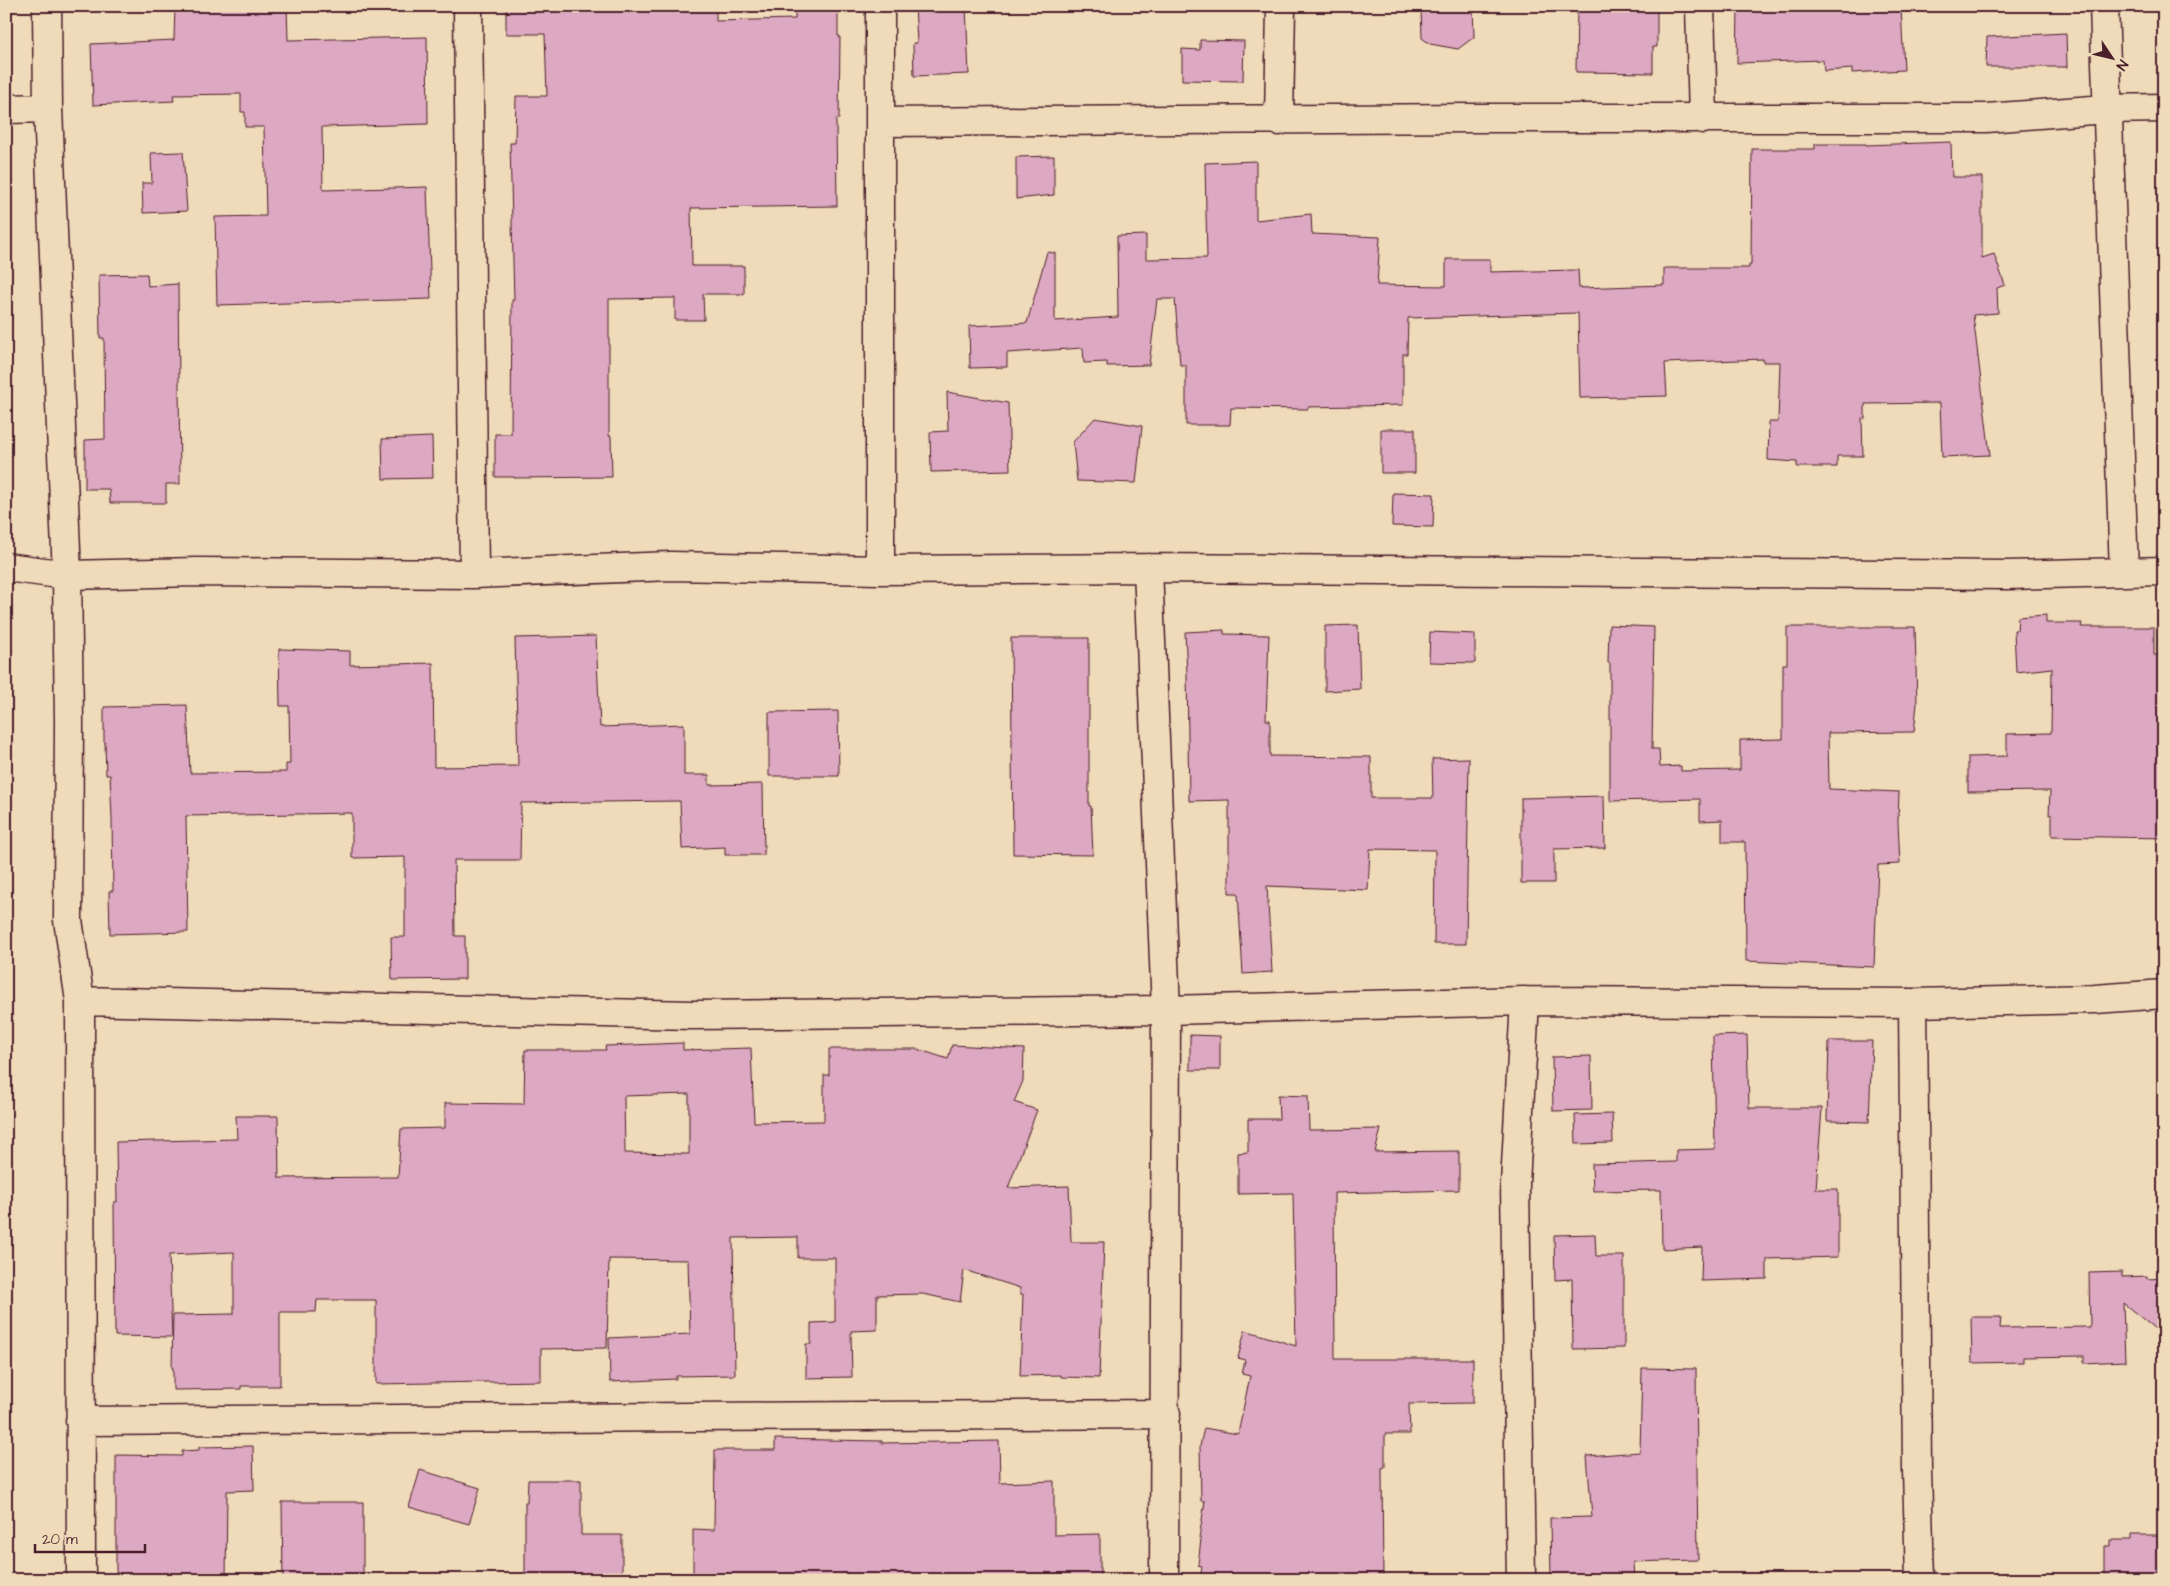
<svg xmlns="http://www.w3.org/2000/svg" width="2170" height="1586" font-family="'Architects Daughter',sans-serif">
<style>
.building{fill:#dda8c1;stroke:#4a1f2b;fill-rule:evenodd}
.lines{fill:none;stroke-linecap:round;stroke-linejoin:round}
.minor-casing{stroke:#4a1f2b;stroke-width:31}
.minor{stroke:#efdab9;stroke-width:28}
</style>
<rect width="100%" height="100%" fill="#efdab9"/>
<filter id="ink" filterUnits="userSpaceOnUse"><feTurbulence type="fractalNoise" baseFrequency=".02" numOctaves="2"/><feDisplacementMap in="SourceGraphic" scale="10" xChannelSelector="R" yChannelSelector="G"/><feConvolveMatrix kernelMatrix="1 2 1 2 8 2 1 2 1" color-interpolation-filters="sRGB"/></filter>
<g filter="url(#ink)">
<!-- building -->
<path class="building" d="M175 6H287L288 40 427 37 428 124 322 127 323 190 427 187 431 299 217 305 215 217 266 216 264 127H245V112H241V94L173 95 174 101 93 105 91 44 174 40Z
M506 6H716V21L795 19V6H838V36H840L839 119H836L837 206 691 208 692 266H744V294H703L704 320H675V298L609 299V436H611L612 477 514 478V477H495V434H511L512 300H514L510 143H515L516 96H547L545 34H506Z
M915 6H966L969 74 914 76 913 43H917Z
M1421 6H1473L1474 37 1458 49 1430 44 1422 38Z
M1577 6 1657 7V47H1653V73L1576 72Z
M1738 6H1901L1904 70 1852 73V69L1824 71 1823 60 1737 63Z
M2066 33 2067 67H1986L1987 37Z
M1200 40 1244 41 1243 81 1182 80V49L1200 50Z
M1951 142 1952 177H1982V258L1994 254 2005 285 1997 288 1998 313 1973 315 1990 455 1942 457 1940 403 1865 404V419L1862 418 1863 456H1837V467H1797V462L1768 460 1769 422H1778L1780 362H1763V359L1665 363 1667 396 1580 398 1578 313 1408 318 1407 354H1403V405L1308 407V409L1231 408 1230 425H1186V365H1180L1175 299H1157L1149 365 1107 366V362L1084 363 1083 348 1007 353V367L970 368 969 326 1027 323 1047 252 1055 253V321L1118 317 1117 236 1146 235V259L1207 258 1205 163 1256 161V220L1311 214 1312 234 1380 237 1377 285 1446 286V259H1490V272L1578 270 1579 288 1664 285V268H1749V265H1751L1752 149H1815V144H1866V145Z
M183 152 187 211 143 213 142 183H152L151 153Z
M1054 156V195L1016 199V157Z
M147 274 148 286 178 284 180 484H166V503H110L109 489H85V440L105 439 104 338H100L99 275Z
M947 392 1008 403 1010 470 931 472 930 432 948 431Z
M1095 418 1142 426 1136 483 1077 481 1073 442Z
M1381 429H1415V473H1381Z
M432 437 433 478 383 479 382 439Z
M1393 493 1434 494 1433 527 1392 526Z
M2046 615V623H2082L2081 627H2154V655H2164L2162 765H2164V838L2052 836V815H2049L2050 791 1968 792V757L2007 756V734L2051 733 2052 668 2016 672 2014 630H2017L2018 617Z
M1358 625 1360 689 1325 691V626Z
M1609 625 1654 627 1652 749H1659L1660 767 1681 766V771L1740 770V740L1783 739V664H1787V627H1915L1917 704 1914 732 1828 733 1829 789 1899 792 1898 822 1900 864 1878 865 1874 967 1746 961 1745 842H1722V820L1700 821V799L1610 801V663H1608Z
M1224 630V634L1269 635 1266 720H1270V756L1371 757V798H1433L1432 759 1469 758 1466 944H1434L1435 850 1370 849 1368 890 1267 886 1272 972 1243 974 1238 893H1229V800L1189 801 1187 674 1185 632Z
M1430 632 1475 634V663L1429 662Z
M596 636 600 727 684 724V775H709V785L763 784 764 855H725V847L682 849 680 801 521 803 520 860H454L455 936H465V979L392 980 391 937H405V857L352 858V813L186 816 188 932 110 934 109 891H113L112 818 110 775H106L105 742H104V707L187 705 190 773 286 772V764H290L289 706H280L279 649 350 651V665L433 663 434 767 518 766 515 638Z
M1011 638H1089V806H1091L1093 855 1013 854Z
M838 711 839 776H769V712Z
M1604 796 1605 848 1554 849V883H1521V798Z
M1190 1035 1220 1036V1070H1190Z
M1747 1035 1749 1108H1822L1816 1189H1838V1257L1767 1259V1279L1701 1281 1702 1247 1662 1249 1661 1190 1593 1191 1592 1164 1676 1162V1150L1715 1149 1713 1036Z
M1829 1041H1872L1869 1122 1827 1121Z
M683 1043V1050L751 1048 754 1122 824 1121V1075H829V1049H917L948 1059 952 1045 1024 1049 1023 1081 1014 1102 1037 1110 1008 1188 1069 1186 1071 1242H1104L1099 1378 1061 1377V1375L1020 1376 1023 1294H1020V1288L964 1270 960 1302 923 1294 877 1295V1330L851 1331 852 1377 806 1378V1344H811V1323L835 1322V1258H798V1237L733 1238 735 1375 676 1376V1379L610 1382 609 1338 690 1334 688 1260 609 1259 607 1348 541 1349V1381L376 1384V1300H317L316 1312H280V1386H241V1389L173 1390V1368H172L173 1315 234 1314V1252L169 1255 172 1337 115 1336 114 1202H117L116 1142 237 1139 236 1116H278L279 1178 398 1177 401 1129 445 1128V1103L524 1104 525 1050H606L605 1046ZM689 1094V1154L625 1153 624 1096Z
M1591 1056 1592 1110 1553 1111 1552 1057Z
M1278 1095 1308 1096 1309 1130 1381 1129 1375 1152 1459 1151V1190L1334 1193 1335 1359H1473V1403L1409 1404 1410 1434H1385V1467L1382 1468 1383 1580H1200L1202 1566 1198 1565 1201 1539 1199 1538 1205 1501H1201L1200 1446 1204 1428 1238 1434 1250 1376 1242 1374 1245 1360 1238 1358 1245 1330 1296 1346 1293 1193 1238 1194V1153L1248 1152V1119H1279Z
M1612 1114 1613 1143 1576 1144 1575 1115Z
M1595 1234 1596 1256H1624V1348L1573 1349 1572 1279 1555 1280 1554 1235Z
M2122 1272V1277L2147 1276V1279L2164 1278V1336L2123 1303 2125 1361 2084 1363V1356L2023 1357V1362L1972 1363 1971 1317H2001L2000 1328 2090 1327 2089 1273Z
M1642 1368 1696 1369 1698 1560 1633 1562 1634 1580H1551L1550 1518 1592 1517 1587 1456 1640 1452Z
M775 1439 882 1441V1443L999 1441 1000 1483 1054 1481V1535L1100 1534V1580L693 1579V1529L714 1530 715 1450H775Z
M253 1446 254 1490 227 1491 226 1580H116V1455L182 1456V1451L199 1450V1447Z
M420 1470 480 1488 469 1524 409 1507Z
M528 1480H581V1535H622V1578H525V1502H527Z
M282 1502H363V1580H283Z
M2131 1535H2164V1580H2105V1546H2111V1540H2131Z"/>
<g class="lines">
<defs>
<path id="minor" d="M47 6 48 108 67 575 69 721 68 920 80 1001 81 1580
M468 6 474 574
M1700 6 1703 119
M2104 6 2124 572
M6 109 48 108
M1279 121 1281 6
M881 122 1471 118H1986L2106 109 2164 108
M6 567 67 575 197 572 474 574 671 566 880 570 1148 568 2006 575 2164 571
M1148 568 1166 1010 1164 1580
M880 570V6
M80 1001 693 1015 1166 1010 1525 1001 1913 1003 2095 999 2164 994
M1913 1003 1917 1470 1920 1580
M80 1421 1166 1414
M1521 1580 1515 1184 1525 1001"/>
</defs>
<!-- minor casing -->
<use href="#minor" class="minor-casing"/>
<!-- minor -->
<use href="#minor" class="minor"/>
</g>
</g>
<!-- margin -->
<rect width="2170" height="1586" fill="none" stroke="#efdab9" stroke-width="25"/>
<rect x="12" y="12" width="2145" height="1561" fill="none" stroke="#4a1f2b" stroke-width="2" filter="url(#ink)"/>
<!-- north arrow -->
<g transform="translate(2112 58) rotate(125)" stroke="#efdab9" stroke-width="4" paint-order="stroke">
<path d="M0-4L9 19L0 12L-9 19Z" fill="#4a1f2b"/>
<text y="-8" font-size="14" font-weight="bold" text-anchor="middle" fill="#4a1f2b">N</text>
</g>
<!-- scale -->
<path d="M35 1544v8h110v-8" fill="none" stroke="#4a1f2b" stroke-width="2.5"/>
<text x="42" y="1544" font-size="15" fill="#4a1f2b" stroke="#efdab9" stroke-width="4" paint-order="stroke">20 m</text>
</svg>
